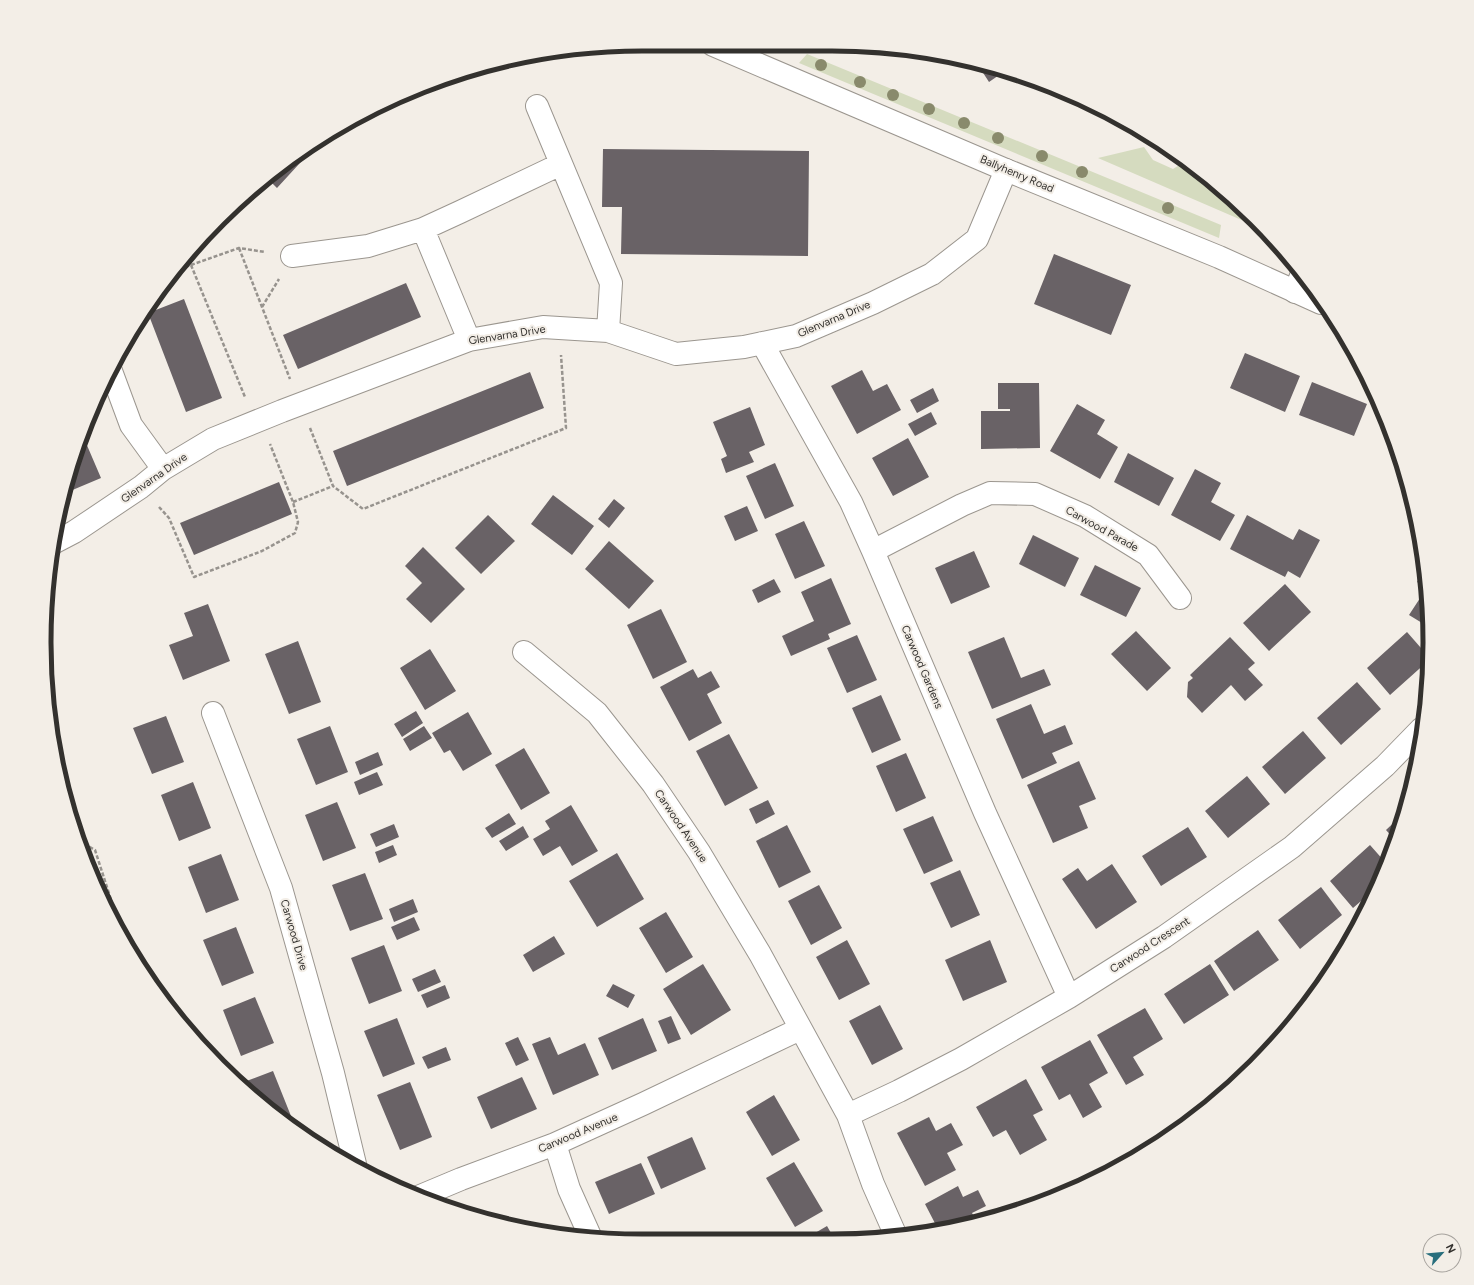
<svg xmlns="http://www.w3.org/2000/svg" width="1474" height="1285" font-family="Figtree,sans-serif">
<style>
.grass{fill:#d5dbbf}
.building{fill:#696266}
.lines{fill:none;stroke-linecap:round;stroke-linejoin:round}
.minor-casing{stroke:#9b968f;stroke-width:24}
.major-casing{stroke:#9b968f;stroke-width:24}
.path{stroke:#97938e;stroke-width:2.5;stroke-dasharray:4 2;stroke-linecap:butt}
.minor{stroke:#fff;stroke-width:22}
.major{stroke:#fff;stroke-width:22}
.tree{fill:#898a6c}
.labels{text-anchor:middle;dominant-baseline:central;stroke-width:4;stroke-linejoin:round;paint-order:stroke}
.street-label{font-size:11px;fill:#33312e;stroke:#f3eee7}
.rim{fill:none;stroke:#33312e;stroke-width:5}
</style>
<rect width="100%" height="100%" fill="#f3eee7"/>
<!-- grass -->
<path class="grass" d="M807 54 1221 225 1219 238 799 63Z
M1144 147 1153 160 1173 169 1186 161 1196 168 1260 228 1098 158Z"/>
<!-- building -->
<path class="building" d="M978 65 981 66 1005 71 989 82Z
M306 148 310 152 277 188 267 178Z
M603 149 809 151 808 256 621 254 622 207H602Z
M249 192 251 194 223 221 222 220Z
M1054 254 1131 285 1111 335 1034 304Z
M406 283 421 317 298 369 283 335Z
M184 299 222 398 186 412 148 313Z
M1245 353 1300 376 1285 412 1230 388Z
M862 370 873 391 887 384 901 410 857 434 831 386Z
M530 372 544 408 347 486 333 451Z
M1312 382 1367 404 1354 436 1299 415Z
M998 383H1039L1040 448 981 449V411H1010V409H998Z
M933 388 939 401 917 413 910 400Z
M1077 404 1105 420 1097 434 1118 447 1100 479 1050 451Z
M750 407 765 445 749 452 754 462 726 473 721 459 727 456 713 422Z
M931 412 937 424 915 436 908 424Z
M908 438 929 477 893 496 872 458Z
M86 443 101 478 63 494 78 446Z
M1128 453 1174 478 1159 506 1114 482Z
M775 463 794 506 765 519 746 476Z
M1195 469 1221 483 1211 502 1235 515 1220 541 1171 515Z
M279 482 292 514 194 555 180 523Z
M553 495 594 526 572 555 531 524Z
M614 499 625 508 609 528 598 519Z
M747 506 758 531 735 541 724 516Z
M488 515 515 541 481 574 455 548Z
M1247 515 1293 540 1299 529 1320 540 1300 578 1288 571 1285 577 1230 549Z
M804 521 825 566 795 579 775 534Z
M1033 535 1079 558 1065 587 1019 564Z
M609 541 654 581 629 609 585 569Z
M423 547 465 589 431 623 406 599 422 583 405 566Z
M974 551 990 587 951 604 935 568Z
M1095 565 1141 588 1126 617 1080 595Z
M1425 570 1426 587 1417 582Z
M831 578 851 624 828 634 830 639 791 656 782 636 814 621 801 592Z
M774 579 781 592 758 603 752 590Z
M1285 584 1311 612 1269 651 1243 623Z
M1426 589V608L1427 626 1409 615Z
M208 604 230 661 183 680 169 645 193 636 184 613Z
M661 609 687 662 653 679 627 625Z
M1136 631 1171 668 1147 691 1111 654Z
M1407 632 1428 656V661L1390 695 1367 668Z
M857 635 877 680 847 693 827 648Z
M1004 637 1021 678 1044 669 1051 685 992 709 968 652Z
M1230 637 1255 663 1248 669 1263 685 1245 701 1231 685 1202 713 1187 697 1188 682 1193 678 1190 675Z
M298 641 321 702 289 714 265 654Z
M430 649 456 691 425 710 400 668Z
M693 669 698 678 711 671 720 687 707 694 722 723 689 741 660 687Z
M1357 682 1381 709 1341 745 1317 718Z
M881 695 901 740 872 753 852 708Z
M1031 704 1044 734 1065 725 1073 744 1052 753 1057 763 1022 779 996 719Z
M416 711 423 723 402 737 394 724Z
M468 712 492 754 463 771 450 750 444 753 432 733Z
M166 716 184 762 152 774 133 728Z
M330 726 348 772 316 785 297 739Z
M424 726 432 738 410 751 403 739Z
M1303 731 1326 758 1285 794 1262 767Z
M729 734 758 788 725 806 696 751Z
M524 748 550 793 521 810 495 765Z
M378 752 383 765 360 775 355 762Z
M906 753 926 798 896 812 876 766Z
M1079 761 1096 799 1079 806 1088 828 1053 843 1027 785Z
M377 772 383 785 359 795 354 782Z
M1247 776 1270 804 1228 838 1205 811Z
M193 782 211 828 179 841 161 795Z
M768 800 775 814 756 824 749 809Z
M337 802 356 848 323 861 305 815Z
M571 805 598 851 572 866 560 846 543 856 533 839 550 829 545 821Z
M509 813 516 824 492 838 485 828Z
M1403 814 1394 839 1386 830Z
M933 816 953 861 924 874 903 829Z
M394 824 399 837 376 847 370 834Z
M787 825 811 872 779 888 756 841Z
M523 826 529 837 506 851 499 841Z
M1188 827 1207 857 1161 886 1142 856Z
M393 845 397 855 379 863 375 852Z
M1370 845 1385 862 1375 889 1353 908 1330 881Z
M617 853 644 899 597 927 569 881Z
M221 854 239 900 206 913 188 867Z
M1112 864 1137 902 1096 929 1062 879 1078 868 1087 881Z
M960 870 980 915 951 928 930 883Z
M365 873 383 919 350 931 332 885Z
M819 885 842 928 811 945 788 901Z
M1321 887 1342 915 1300 949 1278 920Z
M413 899 418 912 394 922 389 909Z
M666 912 693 957 666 973 639 928Z
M414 917 420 930 397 940 391 927Z
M236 927 254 973 222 986 203 940Z
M1258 930 1279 960 1234 991 1214 961Z
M554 936 565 954 533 972 523 955Z
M847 940 870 984 839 1000 816 957Z
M990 940 1007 982 963 1001 945 960Z
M384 945 402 991 369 1004 351 958Z
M703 964 731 1010 691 1035 663 989Z
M1210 964 1229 995 1184 1024 1164 994Z
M435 969 441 982 418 992 412 979Z
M613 984 635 995 628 1008 606 996Z
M445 985 450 998 427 1008 421 995Z
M255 997 274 1043 241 1056 223 1010Z
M880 1005 903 1049 872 1065 849 1021Z
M1145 1008 1163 1039 1133 1057 1144 1075 1126 1085 1097 1035Z
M671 1016 681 1039 668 1044 658 1021Z
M397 1018 415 1064 383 1077 364 1031Z
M643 1018 657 1051 612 1070 598 1038Z
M518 1037 529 1060 516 1066 505 1043Z
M550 1037 558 1055 585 1043 599 1075 553 1095 532 1044Z
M1090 1040 1108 1073 1089 1084 1102 1107 1083 1118 1070 1094 1059 1100 1041 1067Z
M446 1047 451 1060 428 1069 422 1057Z
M273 1071 291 1116 284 1119 241 1083Z
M522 1077 537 1109 491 1129 477 1097Z
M1026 1079 1043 1110 1033 1115 1047 1140 1020 1155 1006 1130 993 1137 976 1107Z
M410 1082 432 1137 400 1150 377 1095Z
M774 1095 800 1140 772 1156 746 1112Z
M929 1117 936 1131 951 1123 963 1145 947 1153 956 1170 925 1186 897 1133Z
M692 1137 706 1169 661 1189 647 1157Z
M794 1162 823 1211 795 1227 766 1178Z
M641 1163 655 1194 609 1214 595 1182Z
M958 1186 963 1197 978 1190 986 1206 972 1213 977 1222 939 1231 925 1204Z
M827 1226 835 1240H803Z"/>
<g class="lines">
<defs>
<path id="minor" d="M537 106 611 283 608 331
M423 229 469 340
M292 256 368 246 423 229 460 212 561 164
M1295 292 1301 276
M762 343 851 502 873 551 985 813 1069 997
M111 371 131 425 163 469
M53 543 74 532 141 487 163 469 213 439 282 411 469 340 543 327 608 331 676 354 744 347 796 336 873 303 932 274 977 239 1006 170
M873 551 962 505 990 493 1035 494 1085 516 1148 555 1180 598
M524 652 597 713 653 784 699 852 760 954 848 1115 873 1184 896 1236
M213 713 281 888 333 1073 355 1164
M848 1115 899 1091 961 1059 1069 997 1164 937 1292 847 1385 766 1421 729
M555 1144 569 1189 590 1236
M418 1197 461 1179 555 1144 643 1104 800 1029"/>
<path id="major" d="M713 45 1006 170 1219 257 1321 303"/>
</defs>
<!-- minor casing -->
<use href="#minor" class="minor-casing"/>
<!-- major casing -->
<use href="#major" class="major-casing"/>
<!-- path -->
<path class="path" d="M239 248 290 379
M191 265 245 397
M174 271 239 248 265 252
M262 307 279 279
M310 428 333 486 363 509 566 428 561 355
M293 502 333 486
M159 507 169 518 194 577 262 551 295 533 298 522 293 502 270 444
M79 841 95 850 125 943"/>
<!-- minor -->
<use href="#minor" class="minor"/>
<!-- major -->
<use href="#major" class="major"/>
</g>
<!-- trees -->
<g class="tree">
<circle cx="821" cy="65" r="6"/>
<circle cx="860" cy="82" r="6"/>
<circle cx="893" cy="95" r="6"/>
<circle cx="929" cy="109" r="6"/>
<circle cx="964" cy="123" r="6"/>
<circle cx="998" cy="138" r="6"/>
<circle cx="1042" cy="156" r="6"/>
<circle cx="1082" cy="172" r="6"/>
<circle cx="1168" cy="208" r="6"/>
</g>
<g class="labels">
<!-- street labels -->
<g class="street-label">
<text transform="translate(1017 174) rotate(23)">Ballyhenry Road</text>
<text transform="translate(834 319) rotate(-23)">Glenvarna Drive</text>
<text transform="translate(507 335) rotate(-9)">Glenvarna Drive</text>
<text transform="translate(154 478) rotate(-35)">Glenvarna Drive</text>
<text transform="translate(1102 529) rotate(29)">Carwood Parade</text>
<text transform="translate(922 667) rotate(67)">Carwood Gardens</text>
<text transform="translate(681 826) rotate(56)">Carwood Avenue</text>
<text transform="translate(294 935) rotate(74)">Carwood Drive</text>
<text transform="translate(1150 945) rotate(-33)">Carwood Crescent</text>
<text transform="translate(578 1133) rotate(-23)">Carwood Avenue</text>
</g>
</g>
<!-- crop -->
<path d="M0 0H1474V1285H0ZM642 51H832A591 591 0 0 1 1423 642V643A591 591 0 0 1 832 1234H642A591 591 0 0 1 51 643V642A591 591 0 0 1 642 51Z" fill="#f3eee7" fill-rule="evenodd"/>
<path class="rim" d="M642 51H832A591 591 0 0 1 1423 642V643A591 591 0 0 1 832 1234H642A591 591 0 0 1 51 643V642A591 591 0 0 1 642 51Z"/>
<!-- north arrow -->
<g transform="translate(1442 1253) rotate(63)"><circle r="19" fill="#f3eee7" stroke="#a6a29d"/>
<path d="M0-3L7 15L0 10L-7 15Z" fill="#286e7c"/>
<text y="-6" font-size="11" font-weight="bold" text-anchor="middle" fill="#33312e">N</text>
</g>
</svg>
